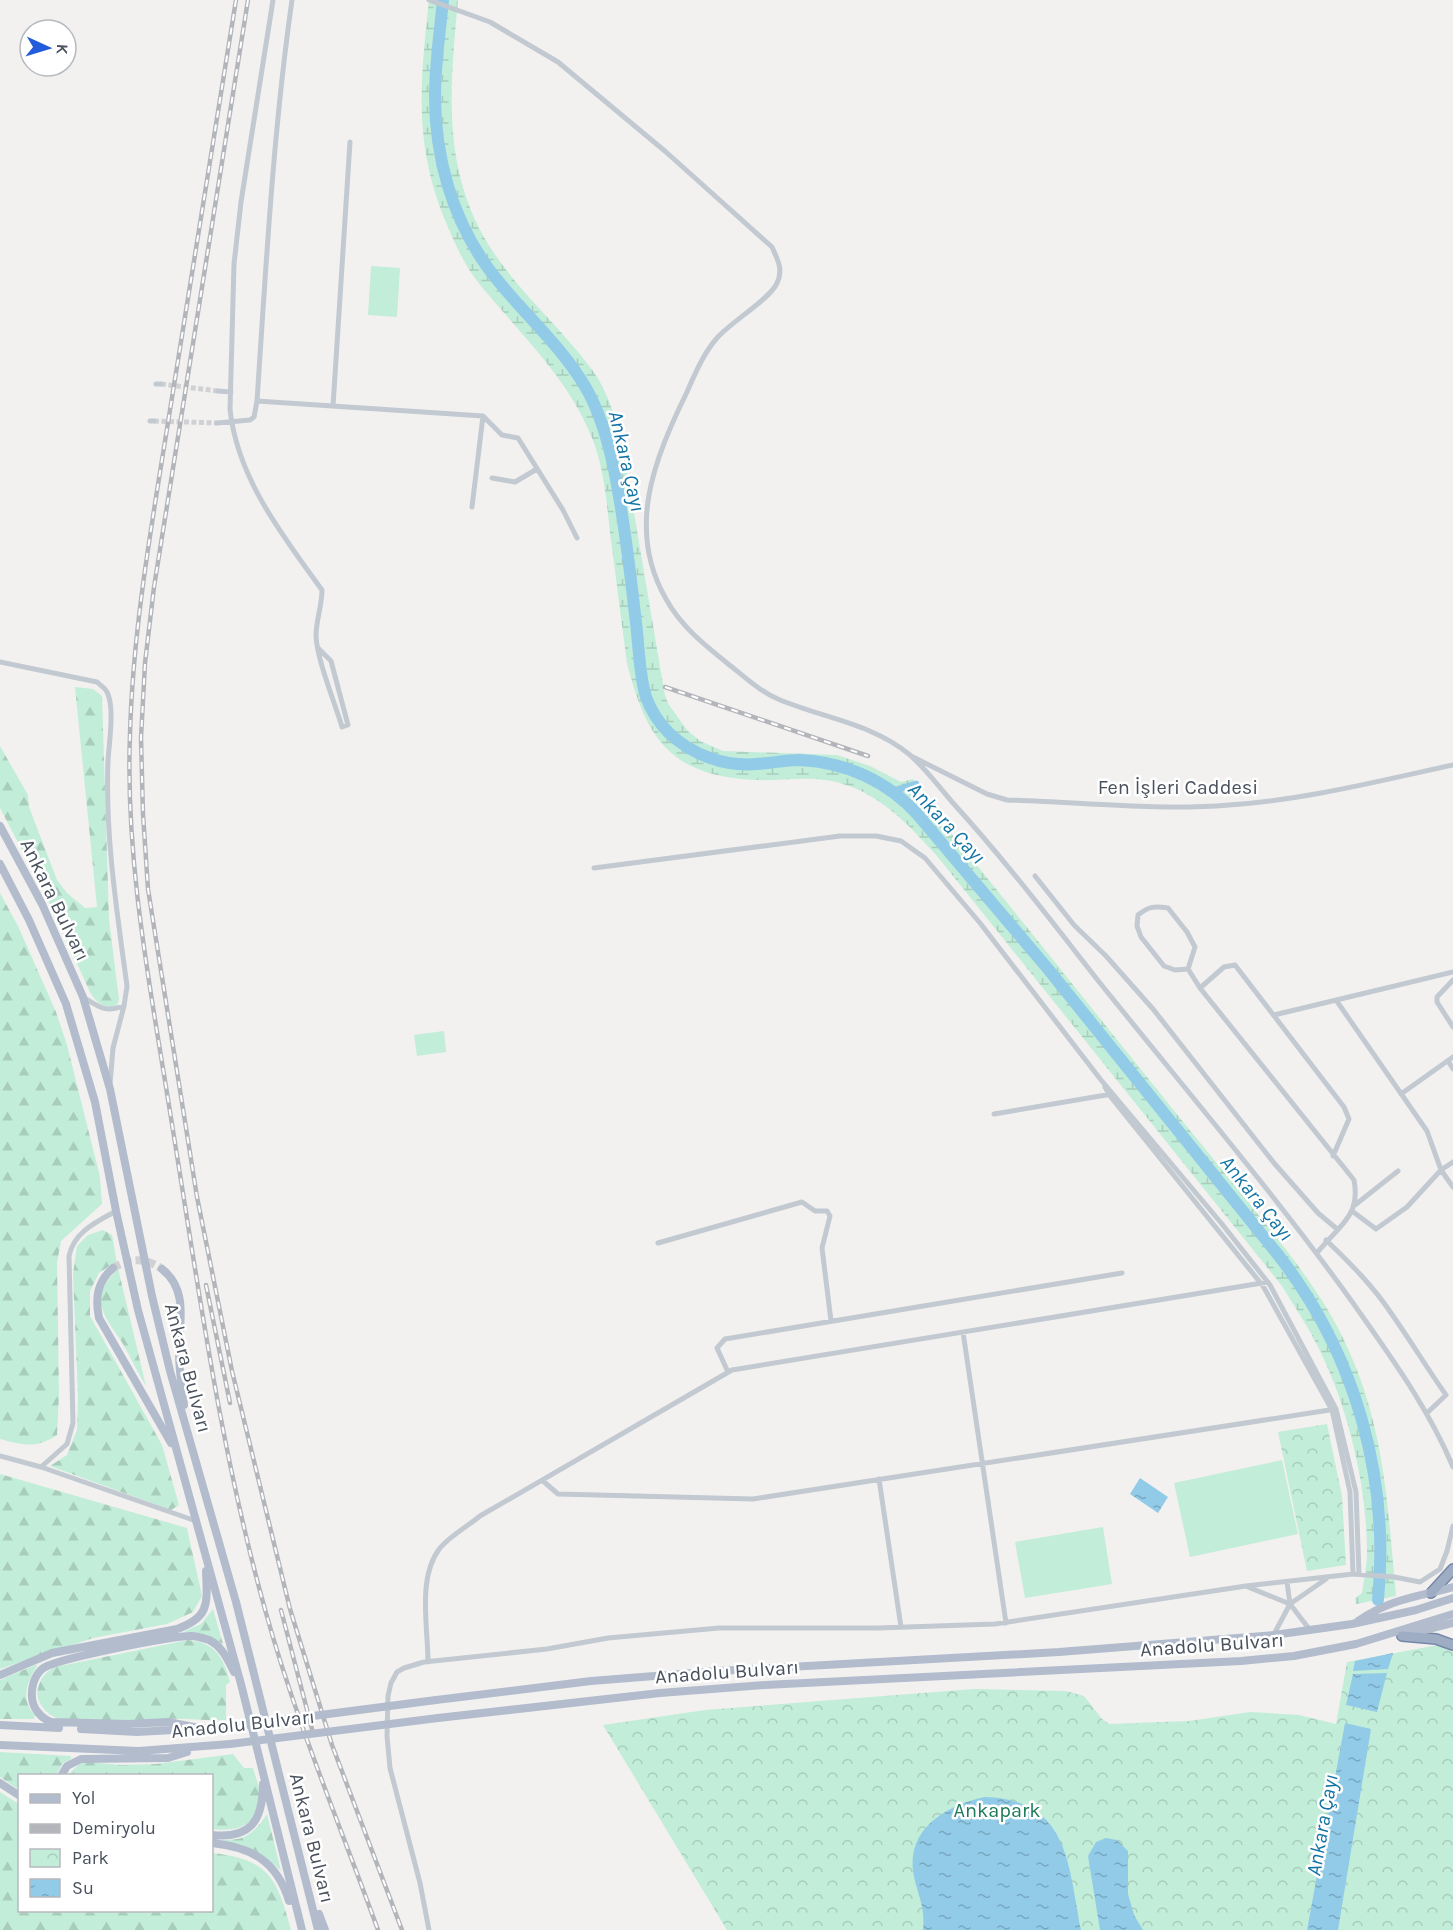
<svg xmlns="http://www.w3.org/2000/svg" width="1453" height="1930" font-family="Karla,sans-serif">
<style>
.forest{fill:url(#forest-firs)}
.wetland{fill:url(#wetland-marsh)}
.park{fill:url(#park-crowns)}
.pitch{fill:#c2edd8}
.water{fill:url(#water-ripples)}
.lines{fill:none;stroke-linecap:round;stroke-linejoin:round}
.canal{stroke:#91cbe8;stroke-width:7}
.river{stroke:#91cbe8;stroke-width:12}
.minor-tunnel{stroke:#d0d1d3;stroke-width:5;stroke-dasharray:5 2.5;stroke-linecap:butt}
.primary-tunnel{stroke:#d0d1d3;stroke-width:8;stroke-dasharray:8 4;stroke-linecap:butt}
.trunk-casing{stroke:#7688a8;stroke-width:12}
.minor{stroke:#c2c9d1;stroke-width:5}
.primary{stroke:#b2bccd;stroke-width:8}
.trunk{stroke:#9eacc4;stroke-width:9}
.rail-casing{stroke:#b3b5ba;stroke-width:4.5}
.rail{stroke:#fff;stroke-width:2;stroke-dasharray:7;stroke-linecap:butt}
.primary-bridge{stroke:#b2bccd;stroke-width:8}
.labels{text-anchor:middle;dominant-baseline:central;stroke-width:5;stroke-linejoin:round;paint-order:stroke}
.street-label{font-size:20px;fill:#49515d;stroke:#fff}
.park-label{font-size:20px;fill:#1c7b58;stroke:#fff}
.water-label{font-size:21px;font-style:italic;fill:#1474a5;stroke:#fff}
</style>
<defs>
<pattern id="forest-firs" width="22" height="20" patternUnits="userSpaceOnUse" patternTransform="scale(1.5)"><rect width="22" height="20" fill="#c2edd8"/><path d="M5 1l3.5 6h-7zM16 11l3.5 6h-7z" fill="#a8cdbc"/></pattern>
<pattern id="wetland-marsh" width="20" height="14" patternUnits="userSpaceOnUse" patternTransform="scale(1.5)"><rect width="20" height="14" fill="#c2edd8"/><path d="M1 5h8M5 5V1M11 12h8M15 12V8" fill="none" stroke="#a8cdbc"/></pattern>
<pattern id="park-crowns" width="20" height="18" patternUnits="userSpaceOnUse" patternTransform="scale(1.5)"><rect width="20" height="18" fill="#c2edd8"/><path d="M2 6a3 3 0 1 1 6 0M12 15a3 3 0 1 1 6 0" fill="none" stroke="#a8cdbc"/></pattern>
<pattern id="water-ripples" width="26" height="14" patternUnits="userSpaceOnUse" patternTransform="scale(1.5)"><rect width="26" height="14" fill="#91cbe8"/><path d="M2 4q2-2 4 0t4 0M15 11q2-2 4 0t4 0" fill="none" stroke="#78a7bf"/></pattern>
</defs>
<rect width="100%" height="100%" fill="#f2f1f0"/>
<!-- forest -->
<path class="forest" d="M75 687 93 689 102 696 109 919 119 1000 116 1007C103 1009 96 1002 90 992L47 898 0 808V746L28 795 29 807 57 880 67 893 85 908 97 907Z
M0 893 18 926 56 1012 67 1045 100 1177 102 1204 61 1241 57 1263 59 1395 57 1435C36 1449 23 1445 0 1439Z
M103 1230 112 1235 117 1264 146 1386C138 1373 131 1358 123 1344 107 1319 87 1301 115 1272L111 1265 99 1273 90 1291V1316L162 1445 179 1505 171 1510 50 1466 67 1455 77 1430 78 1396 73 1274 77 1246 88 1235Z
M0 1474 187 1528 202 1596 193 1612 167 1624 93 1638 0 1669Z
M213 1609 223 1644 209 1636 186 1633 185 1631 201 1624Z
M188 1640C216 1643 223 1657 230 1682L226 1685V1720C206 1721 186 1718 166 1719 132 1720 97 1725 64 1720 49 1718 34 1703 38 1688 41 1677 46 1672 55 1667Z
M38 1664C28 1680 19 1699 35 1715L34 1719H0V1680Z
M0 1752 71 1756V1759L63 1763 56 1775 20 1776 19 1790 0 1777Z
M233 1754 244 1768H253C255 1776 260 1787 260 1796 258 1826 237 1832 212 1829V1776H67L79 1764 86 1762 122 1765 156 1764Z
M0 1792 19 1804 20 1910H212V1853C268 1859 277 1877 291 1930H0Z
M267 1814 281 1871C261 1852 250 1846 222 1841 226 1839 231 1840 237 1839 250 1837 260 1825 267 1814Z"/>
<!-- wetland -->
<path class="wetland" d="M429 0H458C449 97 440 184 504 267 531 303 566 334 593 371 608 392 615 418 622 442L665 696 669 705 687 730 700 741 723 751 837 755 870 766 901 782 913 779 918 789 914 794 945 826C1025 924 1104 1024 1184 1123 1211 1156 1238 1189 1265 1223 1296 1262 1328 1303 1348 1349 1385 1429 1388 1510 1396 1596L1356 1604 1355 1598 1362 1593C1364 1580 1367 1565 1367 1552 1367 1488 1349 1411 1321 1353 1310 1329 1295 1308 1282 1286L937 856C907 823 878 791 832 781 806 776 780 781 755 780 671 776 646 739 627 663 621 620 616 576 610 533 607 503 604 471 594 443 571 381 522 336 481 286 466 268 457 248 448 227 413 147 420 84 429 0Z"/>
<!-- park -->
<path class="park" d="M1327 1424 1342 1496 1346 1565 1307 1571 1278 1432Z
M1438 1645 1453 1652V1930H727L603 1725 705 1710 974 1689 1066 1691 1084 1696 1102 1719 1109 1724 1189 1721 1250 1712 1299 1715 1336 1724 1347 1662Z"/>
<!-- pitch -->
<path class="pitch" d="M371 266 400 268 397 317 368 315Z
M444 1031 446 1052 417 1056 414 1035Z
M1282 1460 1298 1534 1190 1557 1174 1483Z
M1103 1527 1112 1584 1025 1598 1015 1542Z"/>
<!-- water -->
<path class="water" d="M1140 1478 1168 1497 1158 1513 1130 1494Z
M1393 1653 1388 1669 1353 1671 1355 1661Z
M1387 1673 1377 1712 1346 1705 1353 1674Z
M1345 1723 1371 1729 1338 1930H1307Z
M985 1797C1069 1800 1068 1864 1081 1930H923C925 1909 920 1900 915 1881 902 1832 943 1806 985 1797Z
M1106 1838 1117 1840 1128 1851V1894L1134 1915 1143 1930H1100L1088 1856 1096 1842Z"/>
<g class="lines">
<!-- canal -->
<path class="canal" d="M893 791 916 784"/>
<!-- river -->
<path class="river" d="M443 0C440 32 435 64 435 96 435 157 452 218 488 268 518 309 560 343 586 388 600 412 608 441 614 469 624 519 630 571 636 623 639 647 639 674 646 697 651 711 659 723 669 733 692 755 725 767 757 764 772 763 785 760 800 760 845 762 888 781 918 815L1048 969 1279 1256C1355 1354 1390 1477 1378 1600"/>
<!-- minor-tunnel -->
<path class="minor-tunnel" d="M161 384 218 391
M154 421 217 423"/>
<!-- primary-tunnel -->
<path class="primary-tunnel" d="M113 1268C130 1258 145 1257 162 1269"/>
<defs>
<path id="trunk" d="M1431 1593 1453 1569
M1402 1636 1436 1639 1453 1645"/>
</defs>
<!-- trunk casing -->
<use href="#trunk" class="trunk-casing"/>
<!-- minor -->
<path class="minor" d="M273 0 241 202 234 264 230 409C237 478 283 536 322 590 322 606 316 620 316 636 317 660 335 703 342 727L348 725 331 661 319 649
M292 0C273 133 266 267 257 401L483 416 502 435 518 438 563 510 577 538
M429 0 490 22 558 62 666 152 772 247C778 260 784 271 776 285 768 300 731 322 717 338 703 354 695 374 686 394 654 460 626 529 666 599 682 628 707 647 732 667 747 679 761 692 778 699 822 718 872 723 910 755 926 769 939 787 953 803 1005 860 1052 922 1100 983 1185 1089 1274 1193 1353 1303 1390 1356 1428 1407 1453 1467
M156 384H161
M218 391 231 392
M333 406 350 142
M150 421H154
M217 423 250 420 254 417 257 401
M492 478 515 482 537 469
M472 507 483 416
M0 662 97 682C100 685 105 688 107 692 115 707 109 743 108 761 105 836 117 912 127 986L124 1006 113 1048 110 1084
M913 757 987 794 1007 800C1081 802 1156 811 1229 805 1305 800 1379 781 1453 765
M594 868 840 836H876L901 841 925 858 980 923 1101 1080 1222 1224 1270 1285 1336 1409 1356 1492 1359 1574
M1035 876 1074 925 1106 956 1153 1009 1274 1163 1318 1213 1337 1229
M1188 969 1175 970 1164 966 1141 937 1137 926 1138 915C1149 906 1155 906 1168 908L1187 932 1195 947 1188 969 1200 988 1354 1180C1361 1217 1338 1226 1317 1253
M1453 980 1437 997V1002L1453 1027
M1200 988 1224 967 1235 965 1344 1107 1349 1119 1333 1156
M83 997C99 1007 105 1013 124 1006
M1336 1000 1427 1131 1441 1170 1453 1187
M1274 1015 1453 972
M1448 1061 1453 1069
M1105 1087 1110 1096 1263 1286 1332 1410 1350 1492 1353 1574
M1401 1094 1453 1057
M994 1114 1112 1094
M1355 1205 1398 1171
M1352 1211 1376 1229 1407 1207 1441 1170 1453 1162
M1326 1240C1350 1263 1373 1286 1391 1313 1410 1340 1427 1368 1446 1395L1427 1413
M658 1243 802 1202 815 1211H827L830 1216 822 1248 831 1321
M963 1332 1006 1623
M728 1372 717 1348 725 1339 1122 1273
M0 1456 41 1467 196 1521
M41 1467 67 1444 73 1423 69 1256C74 1232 96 1222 116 1211
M879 1479 901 1627
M543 1481 558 1494 753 1499 1336 1409
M1287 1582 1290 1604
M1248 1587 1290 1604 1274 1634
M1310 1630 1290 1604 1326 1579
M428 1662C428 1627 417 1577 440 1548 450 1536 468 1526 480 1516L732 1370 1268 1282
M429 1930 420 1883 390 1768 387 1736 388 1696 391 1683 397 1672 404 1668 424 1662 547 1649 608 1638 719 1628H878L995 1624 1246 1586 1353 1574 1394 1577 1420 1582 1440 1569 1447 1551 1453 1526"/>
<!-- primary -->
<path class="primary" d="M0 826 42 904 83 997 110 1089 152 1296 170 1371 236 1602 318 1930
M0 864 29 920 66 1004 95 1102 116 1211 138 1310 241 1684 302 1930
M113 1268C97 1282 95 1298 99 1318L171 1443
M162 1269C189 1290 179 1323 179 1353 179 1370 182 1388 184 1405
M1358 1621C1390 1599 1417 1597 1453 1587
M1405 1635 1453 1623
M0 1675 52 1653 177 1629C211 1617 207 1602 206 1571
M436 1700 591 1681 718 1671 1059 1652 1274 1635 1352 1624 1416 1610 1453 1598
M438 1718 660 1693 765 1685 1241 1661 1294 1656 1356 1644 1453 1614
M0 1725 59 1728
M81 1729 137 1732 228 1727
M204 1729 168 1722 129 1724 51 1722C41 1718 33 1709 32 1698 31 1688 34 1676 42 1669 53 1659 172 1636 191 1636 197 1636 203 1638 209 1640 222 1646 228 1660 234 1672
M0 1745 139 1751 230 1744
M61 1776 67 1766 81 1759 168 1758 187 1752
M0 1783 20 1796
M212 1835C250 1839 263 1821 263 1784
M212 1843C251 1847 277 1861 289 1901
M319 1914 325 1930"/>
<!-- trunk -->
<use href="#trunk" class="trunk"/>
<defs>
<path id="rail" d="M236 0C214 137 192 274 170 410 153 518 133 625 130 734 125 863 151 991 171 1118 198 1284 220 1450 266 1613 296 1721 340 1825 378 1930
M248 0 154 587 145 663 141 738 143 814 148 889 197 1197 232 1371 290 1609 332 1745 402 1930
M665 687 868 756
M206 1285 230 1403
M281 1610 312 1729"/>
</defs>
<!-- rail casing -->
<use href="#rail" class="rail-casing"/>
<!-- rail -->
<use href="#rail" class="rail"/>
<!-- primary-bridge -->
<path class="primary-bridge" d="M228 1727 436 1700
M230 1744 438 1718"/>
</g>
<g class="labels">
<!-- street labels -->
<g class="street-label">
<text x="1178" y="787">Fen İşleri Caddesi</text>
<text transform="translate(55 900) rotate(64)">Ankara Bulvarı</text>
<text transform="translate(188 1368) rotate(75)">Ankara Bulvarı</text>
<text transform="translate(1212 1645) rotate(-4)">Anadolu Bulvarı</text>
<text transform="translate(727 1672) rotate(-4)">Anadolu Bulvarı</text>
<text transform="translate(243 1724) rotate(-6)">Anadolu Bulvarı</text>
<text transform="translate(312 1838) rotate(76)">Ankara Bulvarı</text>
</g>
<!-- park labels -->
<g class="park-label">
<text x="997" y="1810">Ankapark</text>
</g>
<!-- water labels -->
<g class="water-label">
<text transform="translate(627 461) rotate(77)">Ankara Çayı</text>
<text transform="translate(947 823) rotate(47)">Ankara Çayı</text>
<text transform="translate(1257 1198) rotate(51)">Ankara Çayı</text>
<text transform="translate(1322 1825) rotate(-80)">Ankara Çayı</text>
</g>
</g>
<!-- legend -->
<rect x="18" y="1774" width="195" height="138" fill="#ffffff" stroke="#b6b9be" stroke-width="1.5"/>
<rect x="30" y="1794" width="30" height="9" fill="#b2bccd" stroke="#b6b9be" stroke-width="1.5"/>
<text x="72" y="1804" font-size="18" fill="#49515d">Yol</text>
<rect x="30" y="1824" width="30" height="9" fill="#b3b5ba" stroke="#b6b9be" stroke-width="1.5"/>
<text x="72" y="1834" font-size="18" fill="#49515d">Demiryolu</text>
<rect x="30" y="1849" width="30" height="18" fill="url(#park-crowns)" stroke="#b6b9be" stroke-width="1.5"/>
<text x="72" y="1864" font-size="18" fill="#49515d">Park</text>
<rect x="30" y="1879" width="30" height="18" fill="url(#water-ripples)" stroke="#b6b9be" stroke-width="1.5"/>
<text x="72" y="1894" font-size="18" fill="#49515d">Su</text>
<!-- north arrow -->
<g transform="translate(48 48) rotate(94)"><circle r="28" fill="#ffffff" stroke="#b6b9be" stroke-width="1.5"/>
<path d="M0-4.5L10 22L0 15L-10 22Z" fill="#235cda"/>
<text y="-9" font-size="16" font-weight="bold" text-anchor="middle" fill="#49515d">K</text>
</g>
</svg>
